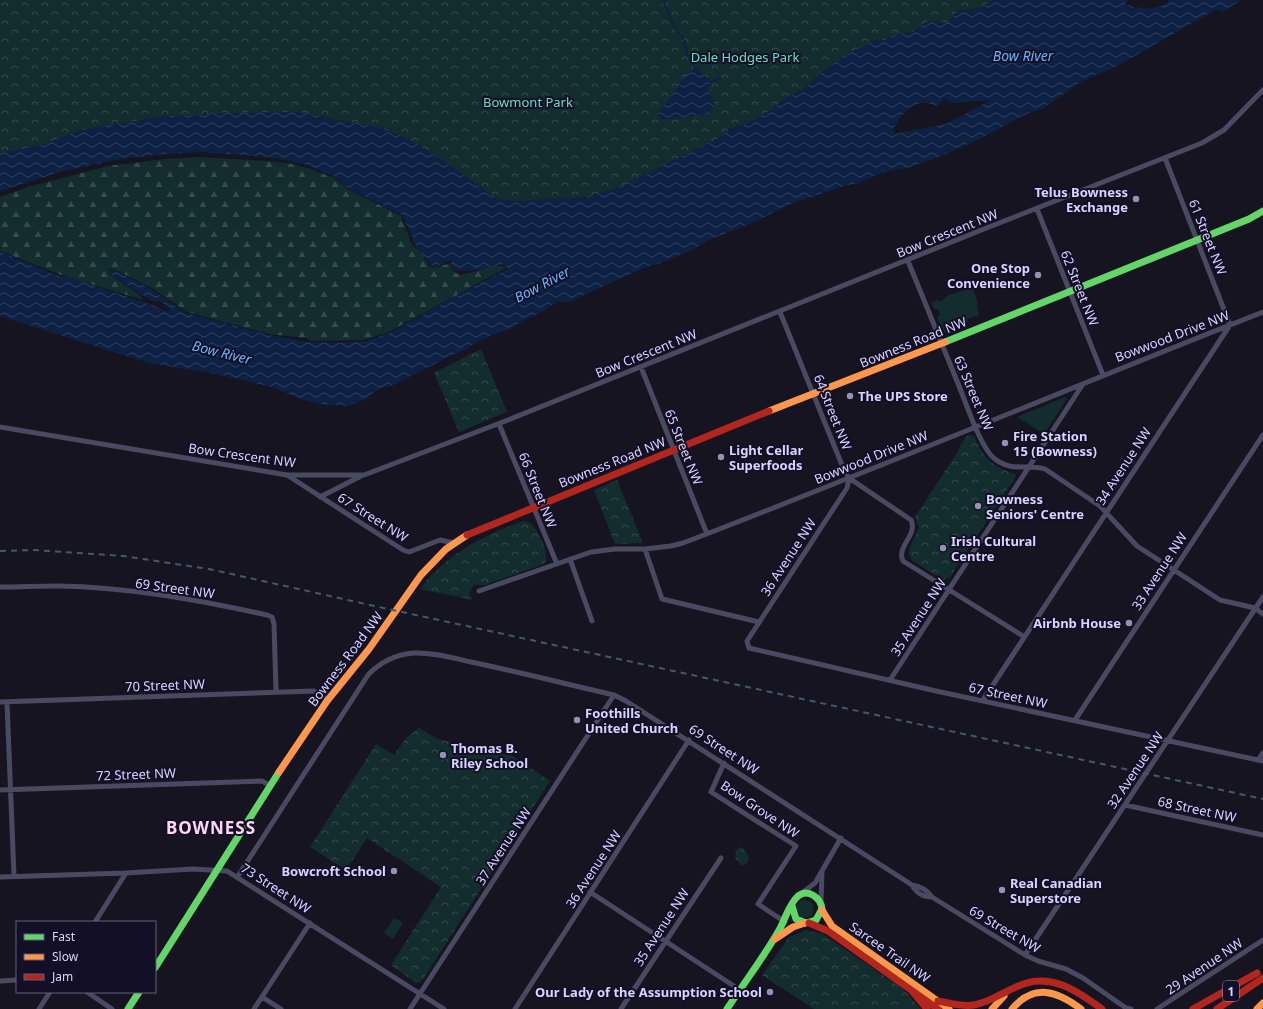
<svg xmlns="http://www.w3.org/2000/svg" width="1263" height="1009" font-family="'Noto Sans',sans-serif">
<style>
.grass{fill:#132c2d}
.forest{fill:url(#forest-firs)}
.park{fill:url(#park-crowns)}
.water{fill:url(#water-waves);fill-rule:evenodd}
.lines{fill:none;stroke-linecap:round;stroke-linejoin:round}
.stream{stroke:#0d2144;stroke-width:2}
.street{stroke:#4a4962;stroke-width:5}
.fast{stroke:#63d668;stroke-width:7}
.slow{stroke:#ff974d;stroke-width:7}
.jam{stroke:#b3261e;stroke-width:7}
.rail{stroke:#43596b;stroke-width:2;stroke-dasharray:6 5;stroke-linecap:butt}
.poi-dot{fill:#9591b1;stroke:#130f26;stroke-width:1.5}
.labels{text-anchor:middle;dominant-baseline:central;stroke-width:4;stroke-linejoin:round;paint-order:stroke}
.shield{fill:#130f26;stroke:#9e99be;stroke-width:1}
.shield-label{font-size:12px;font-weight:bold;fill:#d9d4ff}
.park-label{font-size:13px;fill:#5fe0c0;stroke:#130f26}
.poi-label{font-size:13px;font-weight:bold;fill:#d9d4ff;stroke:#130f26;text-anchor:start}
.street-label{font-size:13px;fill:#d9d4ff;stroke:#130f26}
.water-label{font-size:14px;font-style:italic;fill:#62b6ff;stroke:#130f26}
.district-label{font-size:17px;font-weight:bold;letter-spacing:1px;fill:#ffd6f0;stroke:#130f26}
</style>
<defs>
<pattern id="forest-firs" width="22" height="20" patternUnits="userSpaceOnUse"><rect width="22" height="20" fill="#132c2d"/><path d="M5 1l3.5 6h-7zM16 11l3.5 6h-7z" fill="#354a4c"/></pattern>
<pattern id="park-crowns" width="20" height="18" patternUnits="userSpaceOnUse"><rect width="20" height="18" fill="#132c2d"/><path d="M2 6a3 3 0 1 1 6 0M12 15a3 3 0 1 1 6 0" fill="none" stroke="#354a4c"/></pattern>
<pattern id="water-waves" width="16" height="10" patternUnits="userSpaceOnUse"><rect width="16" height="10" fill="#0d2144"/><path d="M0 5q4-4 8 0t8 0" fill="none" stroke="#304060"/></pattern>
</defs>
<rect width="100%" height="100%" fill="#161421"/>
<!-- grass -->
<path class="grass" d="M972 287 978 303 977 305 979 315 967 319 968 322 955 328 954 325 947 326V333L943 332 937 317 940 315 938 309H934L931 302 938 300 940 302 947 296Z
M1065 397 1067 399 1044 434 1017 417Z
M796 909a9 9 0 1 1 18 0a9 9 0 1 1-18 0Z
M394 918 403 923 393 939 384 933Z"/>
<!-- forest -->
<path class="forest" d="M198 157 268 161 288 163 311 169 334 178 348 189 401 216 412 245 422 253 429 266 434 268 451 263V269C453 271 457 274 459 274 473 276 496 260 506 268L387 333 363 340 311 341 306 338 269 334 187 312 150 287 120 272 108 268 109 274 140 295 143 300 61 275 0 251V197L28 187 108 166 166 159Z"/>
<!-- park -->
<path class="park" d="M0 0H994L980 8 957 11 948 23 929 21 912 32 899 34 885 40H875L820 74 803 90 785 98 772 110 745 125 738 126 732 129 731 127 723 136 623 188 582 201 496 203 385 135 0 159Z
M481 349 507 412 459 432 434 373Z
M970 435 974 436C982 457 993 467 1015 474L1016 476 950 577 943 580 913 561C903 553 915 539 919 528L915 517 958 451 965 437Z
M617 480 643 543 615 544 594 490Z
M524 521 531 523C537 529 552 556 544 564L485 585H474L469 594 473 600 420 589C445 555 484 534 524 521Z
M419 728 438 739 513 756 550 781 422 981 416 983 391 965 441 887 367 838 346 870 310 847 376 744 394 755 406 738Z
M739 847C745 849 750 854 748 861L744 866 740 864 735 857 736 851Z
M806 930 823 934 903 989 921 1009H814L762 975 789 937Z"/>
<!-- water -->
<path class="water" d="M994 0H1128L1125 4C1138 10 1160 11 1170 0H1241L1222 12 1217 9 1117 66 1082 81 1044 108 1026 114 980 139 936 158 910 167 881 173 857 184 847 185 793 203 752 223 711 239 694 249 661 263 643 268 569 302H557L538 314 523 320 512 328 494 334 468 347 467 351 466 349 458 352 391 386 382 388 373 393 368 398 348 406 320 404 298 398 272 387 217 374 149 363 0 316V252L61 277H68L152 305 168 312 170 308 160 301 154 302 144 296 110 274 108 269 120 273 146 286 186 313 269 335 307 342 344 343 365 341 388 334 461 293 508 269 504 264 471 271 454 270 452 269 451 261H449L435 267 431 265 413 242V238L402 215 348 188 335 177 304 164 268 157 202 152 166 154 126 158 63 171 0 191V153L42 145 81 130 158 117 218 113 298 112 381 128 409 139 444 161 497 199 519 201 585 197 620 187 723 136 731 127 733 129 738 126 745 125 772 110 785 98 803 90 820 74 849 53 875 40H885L898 34 912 32 929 21 948 23 957 11 980 8ZM944 98 953 103 991 100 946 124 894 134 893 130C898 118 908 106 922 103 928 102 933 105 938 106Z
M697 66 702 74 710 79 708 91 715 105 708 114 662 120 658 115 659 112 681 82Z"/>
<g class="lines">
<!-- stream -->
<path class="stream" d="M663 0 675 28 684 40 687 54 695 67
M710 82 721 78"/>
<!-- street -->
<path class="street" d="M1037 209 1103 375
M908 261C925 302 942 344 959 386 966 403 981 449 995 459 1013 473 1027 463 1045 469L1100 506 1137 546 1220 600 1255 608 1263 614
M780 312 844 470 849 478 911 520C918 536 896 546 903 561L1023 636
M641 367 707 534
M499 424 557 564
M0 427 287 475H364L508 420 984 229 1202 143 1224 130 1263 90
M287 475 403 550 409 552 440 540 454 543
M849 478 847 488 747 641 749 648 936 691 1263 761
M320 497 363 475
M645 549 662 599 759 622
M570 559 592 621
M0 587C19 587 39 586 58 586 128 587 199 600 267 615L272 617 274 624 276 691
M479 591 591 552 615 549H645L671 546 683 543C877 469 1069 388 1263 312
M890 680 1083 384
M983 700 1230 325 1165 158
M0 702 314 691 327 700
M7 702 14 876
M1075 720 1263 435
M1258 760 1263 753
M724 763 711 792 796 846 758 904 785 922
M0 790 262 781 271 786
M1125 805 1263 835
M238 876 368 675C380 662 397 654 414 653 433 652 453 658 471 662 519 672 566 684 614 695L626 701 912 885C920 886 927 890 932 897L1025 955 1038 961 1066 969 1083 978 1126 1008 1131 1009
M0 877 126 873 193 869 227 871 444 1009
M912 885C916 893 923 897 932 897
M590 892 740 990
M802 893 815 883 841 838
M821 902 822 871
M95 922 126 873
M1025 955 1263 597
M0 981 17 980
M87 992 112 1009
M262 997 281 1009
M39 1009 50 992
M254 1009 310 923
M410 1009 614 695
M515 1009 689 740
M621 1009 721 858
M1157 1009 1263 940"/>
<!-- fast -->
<path class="fast" d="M945 342 1249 219 1263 211
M155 968 279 772
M128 1009 139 992
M727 1009C744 983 763 958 778 932 785 921 788 905 798 896 808 888 821 898 822 909L816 920 806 923 796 919 792 906"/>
<!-- slow -->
<path class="slow" d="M769 411 945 342
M279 772 327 701 369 649 421 575 446 549 467 535
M822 910 832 926 949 1009
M775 939 793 927 805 923
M992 1009 1004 996
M1012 1009C1034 983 1057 991 1081 1009
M1257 1009 1263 1003"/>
<!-- jam -->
<path class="jam" d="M467 535 769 411
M809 923 828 931 938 1009
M912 991 927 1009
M938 1001C950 1003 962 1007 974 1005 990 1002 1002 993 1016 987 1049 971 1076 990 1102 1009
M1193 1009 1257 973
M1217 1009 1263 978"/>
<!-- rail -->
<path class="rail" d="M0 551 34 550 123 556 209 569 379 607 1263 799"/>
</g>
<!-- markers -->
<g class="poi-dot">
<circle cx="1136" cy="199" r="4"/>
<circle cx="1038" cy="275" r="4"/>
<circle cx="850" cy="396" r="4"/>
<circle cx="1005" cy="443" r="4"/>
<circle cx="721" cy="457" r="4"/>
<circle cx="978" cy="506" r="4"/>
<circle cx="943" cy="548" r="4"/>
<circle cx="1129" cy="623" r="4"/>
<circle cx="577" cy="720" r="4"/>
<circle cx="443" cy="755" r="4"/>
<circle cx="394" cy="871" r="4"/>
<circle cx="1002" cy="890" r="4"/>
<circle cx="770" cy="992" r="4"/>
</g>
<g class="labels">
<!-- shield labels -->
<rect class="shield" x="1223" y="981" width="16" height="20" rx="3"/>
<g class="shield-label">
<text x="1231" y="991">1</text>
</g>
<!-- park labels -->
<g class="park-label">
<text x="745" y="57">Dale Hodges Park</text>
<text x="528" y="102">Bowmont Park</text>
</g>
<!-- poi labels -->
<g class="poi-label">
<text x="1128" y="192" text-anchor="end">Telus Bowness<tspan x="1128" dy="15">Exchange</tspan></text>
<text x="1030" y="268" text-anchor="end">One Stop<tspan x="1030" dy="15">Convenience</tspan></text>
<text x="858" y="396">The UPS Store</text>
<text x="1013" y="436">Fire Station<tspan x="1013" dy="15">15 (Bowness)</tspan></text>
<text x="729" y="450">Light Cellar<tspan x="729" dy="15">Superfoods</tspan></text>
<text x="986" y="499">Bowness<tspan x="986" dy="15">Seniors' Centre</tspan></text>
<text x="951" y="541">Irish Cultural<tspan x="951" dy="15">Centre</tspan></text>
<text x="1121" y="623" text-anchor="end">Airbnb House</text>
<text x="585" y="713">Foothills<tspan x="585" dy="15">United Church</tspan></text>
<text x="451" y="748">Thomas B.<tspan x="451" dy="15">Riley School</tspan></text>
<text x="386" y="871" text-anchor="end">Bowcroft School</text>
<text x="1010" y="883">Real Canadian<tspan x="1010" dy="15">Superstore</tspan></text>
<text x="762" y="992" text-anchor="end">Our Lady of the Assumption School</text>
</g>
<!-- street labels -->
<g class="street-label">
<text transform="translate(947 233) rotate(-22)">Bow Crescent NW</text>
<text transform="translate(1208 237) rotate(68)">61 Street NW</text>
<text transform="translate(1080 288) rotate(68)">62 Street NW</text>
<text transform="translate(1172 336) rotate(-21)">Bowwood Drive NW</text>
<text transform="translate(913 342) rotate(-22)">Bowness Road NW</text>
<text transform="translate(646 353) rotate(-22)">Bow Crescent NW</text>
<text transform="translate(974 393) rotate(67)">63 Street NW</text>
<text transform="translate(833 412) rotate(68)">64 Street NW</text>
<text transform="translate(684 447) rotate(68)">65 Street NW</text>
<text transform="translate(242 455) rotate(8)">Bow Crescent NW</text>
<text transform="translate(871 457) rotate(-22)">Bowwood Drive NW</text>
<text transform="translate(612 462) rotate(-22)">Bowness Road NW</text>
<text transform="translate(1123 466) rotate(-57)">34 Avenue NW</text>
<text transform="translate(538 490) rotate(68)">66 Street NW</text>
<text transform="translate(373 517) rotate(32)">67 Street NW</text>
<text transform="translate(788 557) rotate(-57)">36 Avenue NW</text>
<text transform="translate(1159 571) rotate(-57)">33 Avenue NW</text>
<text transform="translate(175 588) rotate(8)">69 Street NW</text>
<text transform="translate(918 617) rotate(-57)">35 Avenue NW</text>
<text transform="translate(345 659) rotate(-53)">Bowness Road NW</text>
<text transform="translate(165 685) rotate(-2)">70 Street NW</text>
<text transform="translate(1008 695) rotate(12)">67 Street NW</text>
<text transform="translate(724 749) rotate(33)">69 Street NW</text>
<text transform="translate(1135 770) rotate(-56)">32 Avenue NW</text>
<text transform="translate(136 774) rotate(-2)">72 Street NW</text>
<text transform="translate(760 809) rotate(34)">Bow Grove NW</text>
<text transform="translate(1197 809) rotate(12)">68 Street NW</text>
<text transform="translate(503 846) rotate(-57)">37 Avenue NW</text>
<text transform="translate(593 869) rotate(-57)">36 Avenue NW</text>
<text transform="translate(276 888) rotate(33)">73 Street NW</text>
<text transform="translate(661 927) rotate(-57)">35 Avenue NW</text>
<text transform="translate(1005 929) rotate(30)">69 Street NW</text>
<text transform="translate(890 952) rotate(35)">Sarcee Trail NW</text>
<text transform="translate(1204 966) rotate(-34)">29 Avenue NW</text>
</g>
<!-- water labels -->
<g class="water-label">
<text x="1023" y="55">Bow River</text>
<text transform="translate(542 284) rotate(-28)">Bow River</text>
<text transform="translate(222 352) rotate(14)">Bow River</text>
</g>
<!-- district labels -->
<g class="district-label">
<text x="211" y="827">BOWNESS</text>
</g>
</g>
<!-- legend -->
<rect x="16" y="921" width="140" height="72" fill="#130f26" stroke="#625e7d"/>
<rect x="24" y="934" width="20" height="6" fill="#63d668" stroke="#625e7d"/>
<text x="52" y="941" font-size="12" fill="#d9d4ff">Fast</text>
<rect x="24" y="954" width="20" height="6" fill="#ff974d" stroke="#625e7d"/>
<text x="52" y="961" font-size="12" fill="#d9d4ff">Slow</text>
<rect x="24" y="974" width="20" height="6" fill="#b3261e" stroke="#625e7d"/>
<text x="52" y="981" font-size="12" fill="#d9d4ff">Jam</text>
</svg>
